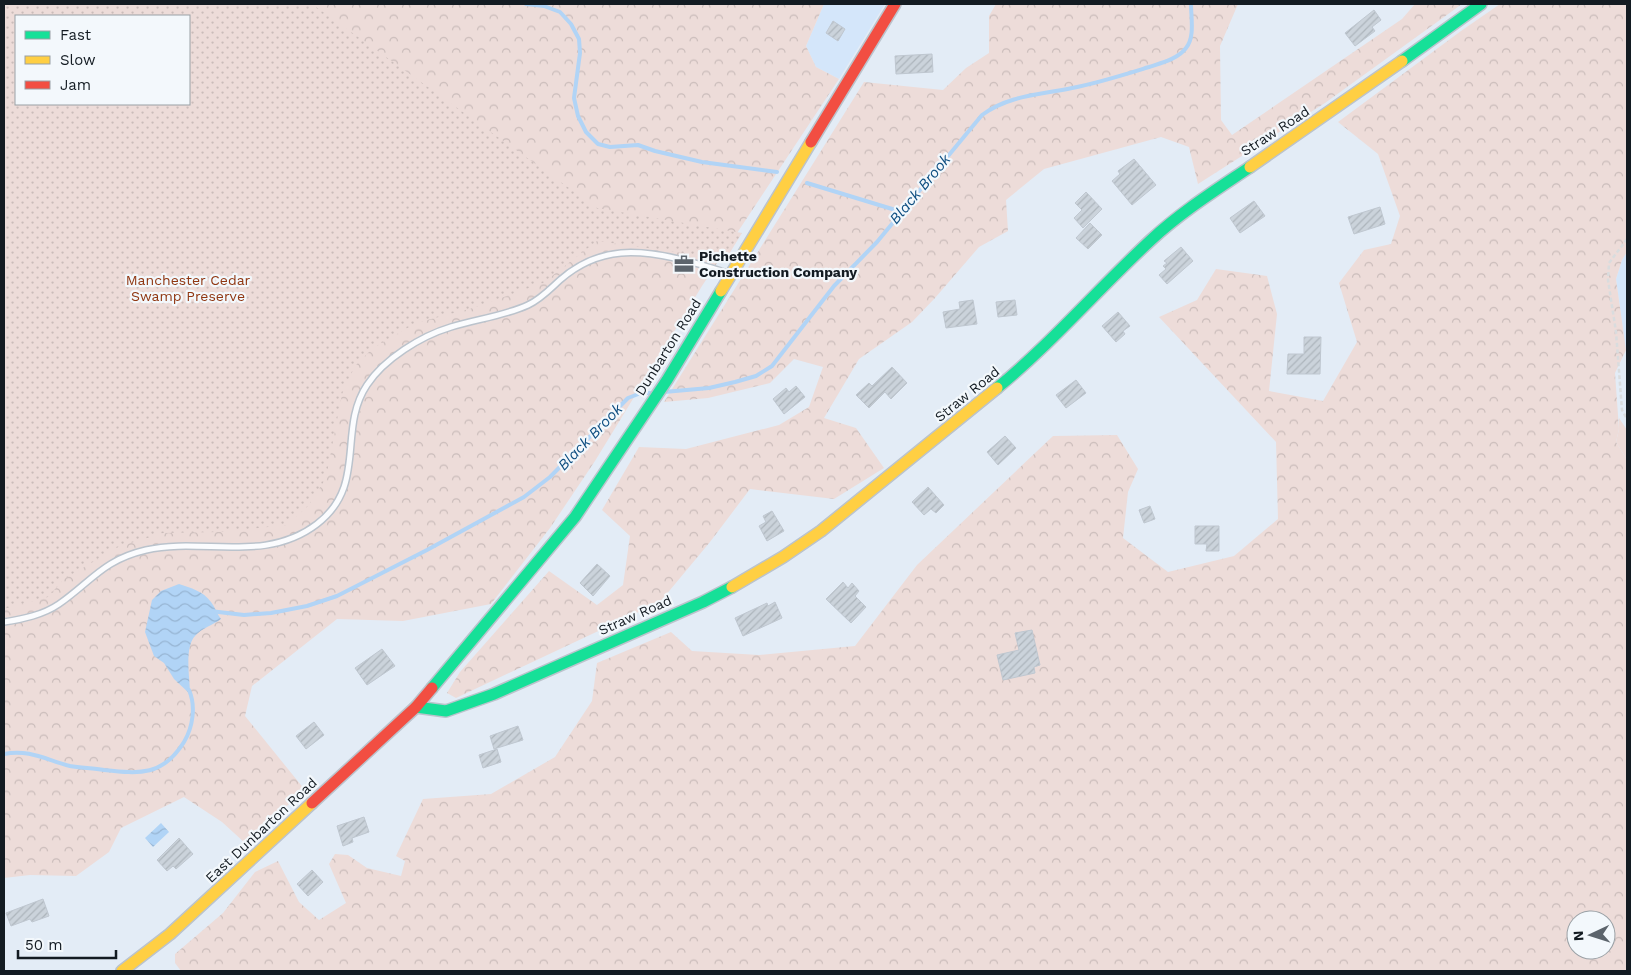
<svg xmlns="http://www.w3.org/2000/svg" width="1631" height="975" font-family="'Work Sans',sans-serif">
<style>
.built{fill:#d4e6fa}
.grass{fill:#eddcd9}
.forest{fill:url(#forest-crowns);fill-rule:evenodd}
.park{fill:url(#park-dots);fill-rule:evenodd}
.water{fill:url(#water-waves)}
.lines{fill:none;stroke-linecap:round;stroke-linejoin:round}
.stream{stroke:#b1d4f6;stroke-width:4}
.building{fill:url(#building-hatch);stroke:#bfc7d0}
.lane-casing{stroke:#bbc3cc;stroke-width:8}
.fast-casing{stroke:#bbc3cc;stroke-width:14}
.slow-casing{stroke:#bbc3cc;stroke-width:14}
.jam-casing{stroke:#bbc3cc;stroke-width:14}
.path{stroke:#d9dcde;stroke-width:2.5;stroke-dasharray:4 2.5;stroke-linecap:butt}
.lane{stroke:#fbfcfe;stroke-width:5}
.fast{stroke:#16e098;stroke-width:11}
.slow{stroke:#ffcf43;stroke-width:11}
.jam{stroke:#f24e42;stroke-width:11}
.labels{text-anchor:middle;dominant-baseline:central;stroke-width:4.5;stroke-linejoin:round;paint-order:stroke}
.street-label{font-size:14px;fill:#131b22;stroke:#f3f8fc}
.poi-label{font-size:14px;font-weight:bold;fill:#131b22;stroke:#f3f8fc;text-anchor:start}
.park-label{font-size:14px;fill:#903712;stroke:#f3f8fc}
.water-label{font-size:15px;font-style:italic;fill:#0e4e81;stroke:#f3f8fc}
</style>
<defs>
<pattern id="forest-crowns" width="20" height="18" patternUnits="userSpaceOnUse" patternTransform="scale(1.25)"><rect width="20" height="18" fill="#eddcd9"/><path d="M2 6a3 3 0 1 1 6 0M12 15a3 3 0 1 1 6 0" fill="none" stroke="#cabcba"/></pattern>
<pattern id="park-dots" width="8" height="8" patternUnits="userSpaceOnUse" patternTransform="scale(1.25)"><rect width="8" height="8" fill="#eddcd9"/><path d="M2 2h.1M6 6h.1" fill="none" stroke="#cabcba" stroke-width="1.8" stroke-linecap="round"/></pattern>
<pattern id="water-waves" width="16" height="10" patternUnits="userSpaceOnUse" patternTransform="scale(1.25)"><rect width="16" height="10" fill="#b1d4f6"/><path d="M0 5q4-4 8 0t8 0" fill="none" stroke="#97b5d3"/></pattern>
<pattern id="building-hatch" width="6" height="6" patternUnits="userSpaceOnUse" patternTransform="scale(1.25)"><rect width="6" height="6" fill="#cbd3db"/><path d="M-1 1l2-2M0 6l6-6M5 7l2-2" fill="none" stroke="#adb5bc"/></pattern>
</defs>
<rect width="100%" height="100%" fill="#e3ecf6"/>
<!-- built -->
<path class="built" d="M824 4H885L839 79 816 67 806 46Z
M1627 252V360L1616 279 1622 260Z"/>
<!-- grass -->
<path class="grass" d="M1619 418 1627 430V460L1616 442 1619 429Z"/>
<!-- forest -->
<path class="forest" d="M4 4H824L806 46 816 67 839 79 702 286 595 461 550 528 491 604 403 621 337 619 252 686 245 716 305 790 245 843 222 822 184 797 121 828 109 852 76 876 30 875 4 878ZM16 16H189V104H16Z
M996 4H1238L1220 46 1221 120 1232 135 1402 19 1415 4H1462L1325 103 1198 184 1189 147 1161 137 1044 169 1006 200 1008 231 979 247 935 298 912 322 859 359 824 418 856 428 884 468 834 499 750 489 710 542 660 602 456 698 447 693 460 672 549 571 597 605 623 585 630 536 602 510 639 447 686 449 779 425 809 407 823 367 794 359 770 383 708 398 664 402 864 82 943 90 966 68 989 53V16Z
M1500 4H1627V252L1622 260 1616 279 1626 350 1615 373 1619 429 1616 442 1627 460V971H181L175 963V954L223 913 255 872 278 861 299 902 319 920 346 903 329 864 335 854 348 855 367 868 401 876 405 861 396 856 423 799 491 794 555 757 592 701 597 663 671 632 692 651 759 655 855 646 917 565 1053 436 1117 435 1138 469 1128 492 1123 538 1168 572 1234 556 1278 519 1276 442 1159 317 1197 300 1216 269 1267 276 1277 314 1269 391 1323 401 1357 342 1339 283 1364 250 1391 244 1400 216 1378 154 1338 122 1461 31ZM1576 920H1606V950H1576Z"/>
<!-- park -->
<path class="park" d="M4 4H312L597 208 742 233 726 259 597 241 543 283 473 308 416 323 373 348 355 366 342 394 326 478 308 506 287 525 220 532 163 533 141 540 120 546 64 579 48 597 4 609ZM16 16H189V104H16Z"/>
<!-- water -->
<path class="water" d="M179 584C191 588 203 591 211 602 215 607 217 614 221 619 213 625 202 628 195 636 184 648 190 678 190 694L174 679 164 663 154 656 145 632 152 600 161 591Z
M161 823 169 832 153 847 145 838Z"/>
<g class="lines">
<!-- stream -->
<path class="stream" d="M526 4 544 6 560 12 571 24 579 39 580 53 574 98 578 116 586 132 598 144 610 147 638 145 655 151 702 162 777 172
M807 183 902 212
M664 392 709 388 735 382 756 376 772 366 834 286 877 242 982 115C1009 95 1040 95 1072 88 1098 83 1123 75 1149 67 1161 63 1178 59 1186 48 1195 37 1191 18 1191 4
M210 611 244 615 271 613 307 606 337 596 427 550 524 497 550 477 628 398 641 393H654
M4 754C30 749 46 760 70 766 81 768 93 768 104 770 140 774 163 776 184 742 193 727 196 706 189 690"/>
</g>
<!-- building -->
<path class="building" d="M1374 10 1381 20 1372 27 1375 31 1355 46 1345 33Z
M833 21 845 29 838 41 826 33Z
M932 54 933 72 896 74 895 56Z
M1134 159 1156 185 1132 205 1112 181 1120 174 1118 171Z
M1086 192 1102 209 1083 228 1074 218 1082 210 1075 203Z
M1254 201 1265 216 1240 233 1230 218Z
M1380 207 1385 224 1354 234 1348 217Z
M1090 223 1102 235 1088 249 1076 238Z
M1181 247 1193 261 1167 284 1159 275 1166 269 1163 266 1167 263 1164 261Z
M973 300 977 324 946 328 943 312 960 309 959 302Z
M1015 300 1017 315 998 317 996 302Z
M1118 312 1130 326 1123 331 1125 334 1116 342 1102 326Z
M1304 337H1321L1320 374H1287L1288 354H1304Z
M892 367 907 383 891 399 885 392 869 408 856 395 869 383 872 386Z
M1076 380 1086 393 1066 408 1056 395Z
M796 386 805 397 784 414 773 399 786 388 789 392Z
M1005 436 1016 448 998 465 987 452Z
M928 487 944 505 936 513 931 509 924 515 912 502Z
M1150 506 1155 519 1144 523 1139 510Z
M772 511 784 531 767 541 759 526 766 522 763 516Z
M1195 526H1219V551H1206L1207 544H1195Z
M597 564 610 576 593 596 580 583Z
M843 582 848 588 852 583 859 591 855 596 866 607 851 623 826 599Z
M775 602 782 618 743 636 735 618 767 603 768 606Z
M1032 630 1040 665 1034 667 1035 673 1003 680 997 655 1019 650 1015 633Z
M382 649 395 666 367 685 355 668Z
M314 722 324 735 306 749 296 736Z
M518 726 523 740 494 749 490 736Z
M497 749 501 762 483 768 479 755Z
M364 817 369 832 352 838 353 842 343 846 337 826Z
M179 838 193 854 176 869 173 866 167 871 157 860Z
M312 870 323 882 308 896 297 884Z
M43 899 49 916 32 922 30 919 11 926 6 913Z"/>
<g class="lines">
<defs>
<path id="lane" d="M4 622C23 619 43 615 59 604 92 581 103 560 146 550 202 537 265 564 317 524 368 485 337 430 367 385 384 359 421 336 451 327 477 319 504 316 528 305 541 299 550 289 560 280 577 265 598 255 621 253 655 250 698 263 730 274"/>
<path id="fast" d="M1402 61 1481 4
M997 388C1052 343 1099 288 1151 240 1181 212 1216 190 1250 167
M432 688 575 517 667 380 721 291
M416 707 446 711 494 694 703 602 732 587"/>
<path id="slow" d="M1250 167 1402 61
M721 291 811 142
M732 587 783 557 821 531 997 388
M122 971 170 934 312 803"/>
<path id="jam" d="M811 142 895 4
M312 803 416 707 432 688"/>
</defs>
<!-- lane casing -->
<use href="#lane" class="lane-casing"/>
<!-- fast casing -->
<use href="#fast" class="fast-casing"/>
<!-- slow casing -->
<use href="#slow" class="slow-casing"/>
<!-- jam casing -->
<use href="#jam" class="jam-casing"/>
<!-- path -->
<path class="path" d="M1627 239 1609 263 1608 280 1616 332 1622 410 1627 419"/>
<!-- lane -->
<use href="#lane" class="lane"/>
<!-- fast -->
<use href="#fast" class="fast"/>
<!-- slow -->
<use href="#slow" class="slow"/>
<!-- jam -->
<use href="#jam" class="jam"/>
</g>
<!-- icons -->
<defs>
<symbol id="office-bare" viewBox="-9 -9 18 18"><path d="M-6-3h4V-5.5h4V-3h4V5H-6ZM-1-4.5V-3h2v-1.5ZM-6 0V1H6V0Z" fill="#5c646c" stroke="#f3f8fc" stroke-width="2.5" paint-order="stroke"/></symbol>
</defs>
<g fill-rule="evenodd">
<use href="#office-bare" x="670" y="250" width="28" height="28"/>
</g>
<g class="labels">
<!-- street labels -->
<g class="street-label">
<text transform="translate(1275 131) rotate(-33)">Straw Road</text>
<text transform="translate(668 347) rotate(-58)">Dunbarton Road</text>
<text transform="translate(967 394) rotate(-39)">Straw Road</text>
<text transform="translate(635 615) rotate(-24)">Straw Road</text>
<text transform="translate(261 830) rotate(-43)">East Dunbarton Road</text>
</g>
<!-- poi labels -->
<g class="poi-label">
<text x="699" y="256">Pichette<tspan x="699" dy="16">Construction Company</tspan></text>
</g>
<!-- park labels -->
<g class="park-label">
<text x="188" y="280">Manchester Cedar<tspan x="188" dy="16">Swamp Preserve</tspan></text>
</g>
<!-- water labels -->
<g class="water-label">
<text transform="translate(920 189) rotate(-50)">Black Brook</text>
<text transform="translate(590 437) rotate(-46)">Black Brook</text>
</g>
</g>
<!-- border -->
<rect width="1631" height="975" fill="none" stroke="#131b22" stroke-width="10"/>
<!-- legend -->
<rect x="15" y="15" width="175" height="90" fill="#f3f8fc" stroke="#99a0a5"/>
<rect x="25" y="31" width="25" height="8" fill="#16e098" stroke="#99a0a5"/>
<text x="60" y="40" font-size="15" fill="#131b22">Fast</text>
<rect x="25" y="56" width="25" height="8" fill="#ffcf43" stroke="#99a0a5"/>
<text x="60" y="65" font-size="15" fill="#131b22">Slow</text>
<rect x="25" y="81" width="25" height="8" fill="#f24e42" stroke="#99a0a5"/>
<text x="60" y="90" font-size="15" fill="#131b22">Jam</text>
<!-- north arrow -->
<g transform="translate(1591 935) rotate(266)"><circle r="24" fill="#f3f8fc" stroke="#99a0a5"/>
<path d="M0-4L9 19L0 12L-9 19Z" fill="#5c646c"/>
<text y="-8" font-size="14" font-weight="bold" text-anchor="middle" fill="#131b22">N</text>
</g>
<!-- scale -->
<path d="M18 950v8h98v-8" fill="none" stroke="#131b22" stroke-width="2.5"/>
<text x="25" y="950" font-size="15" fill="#131b22" stroke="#f3f8fc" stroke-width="4" paint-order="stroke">50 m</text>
</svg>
